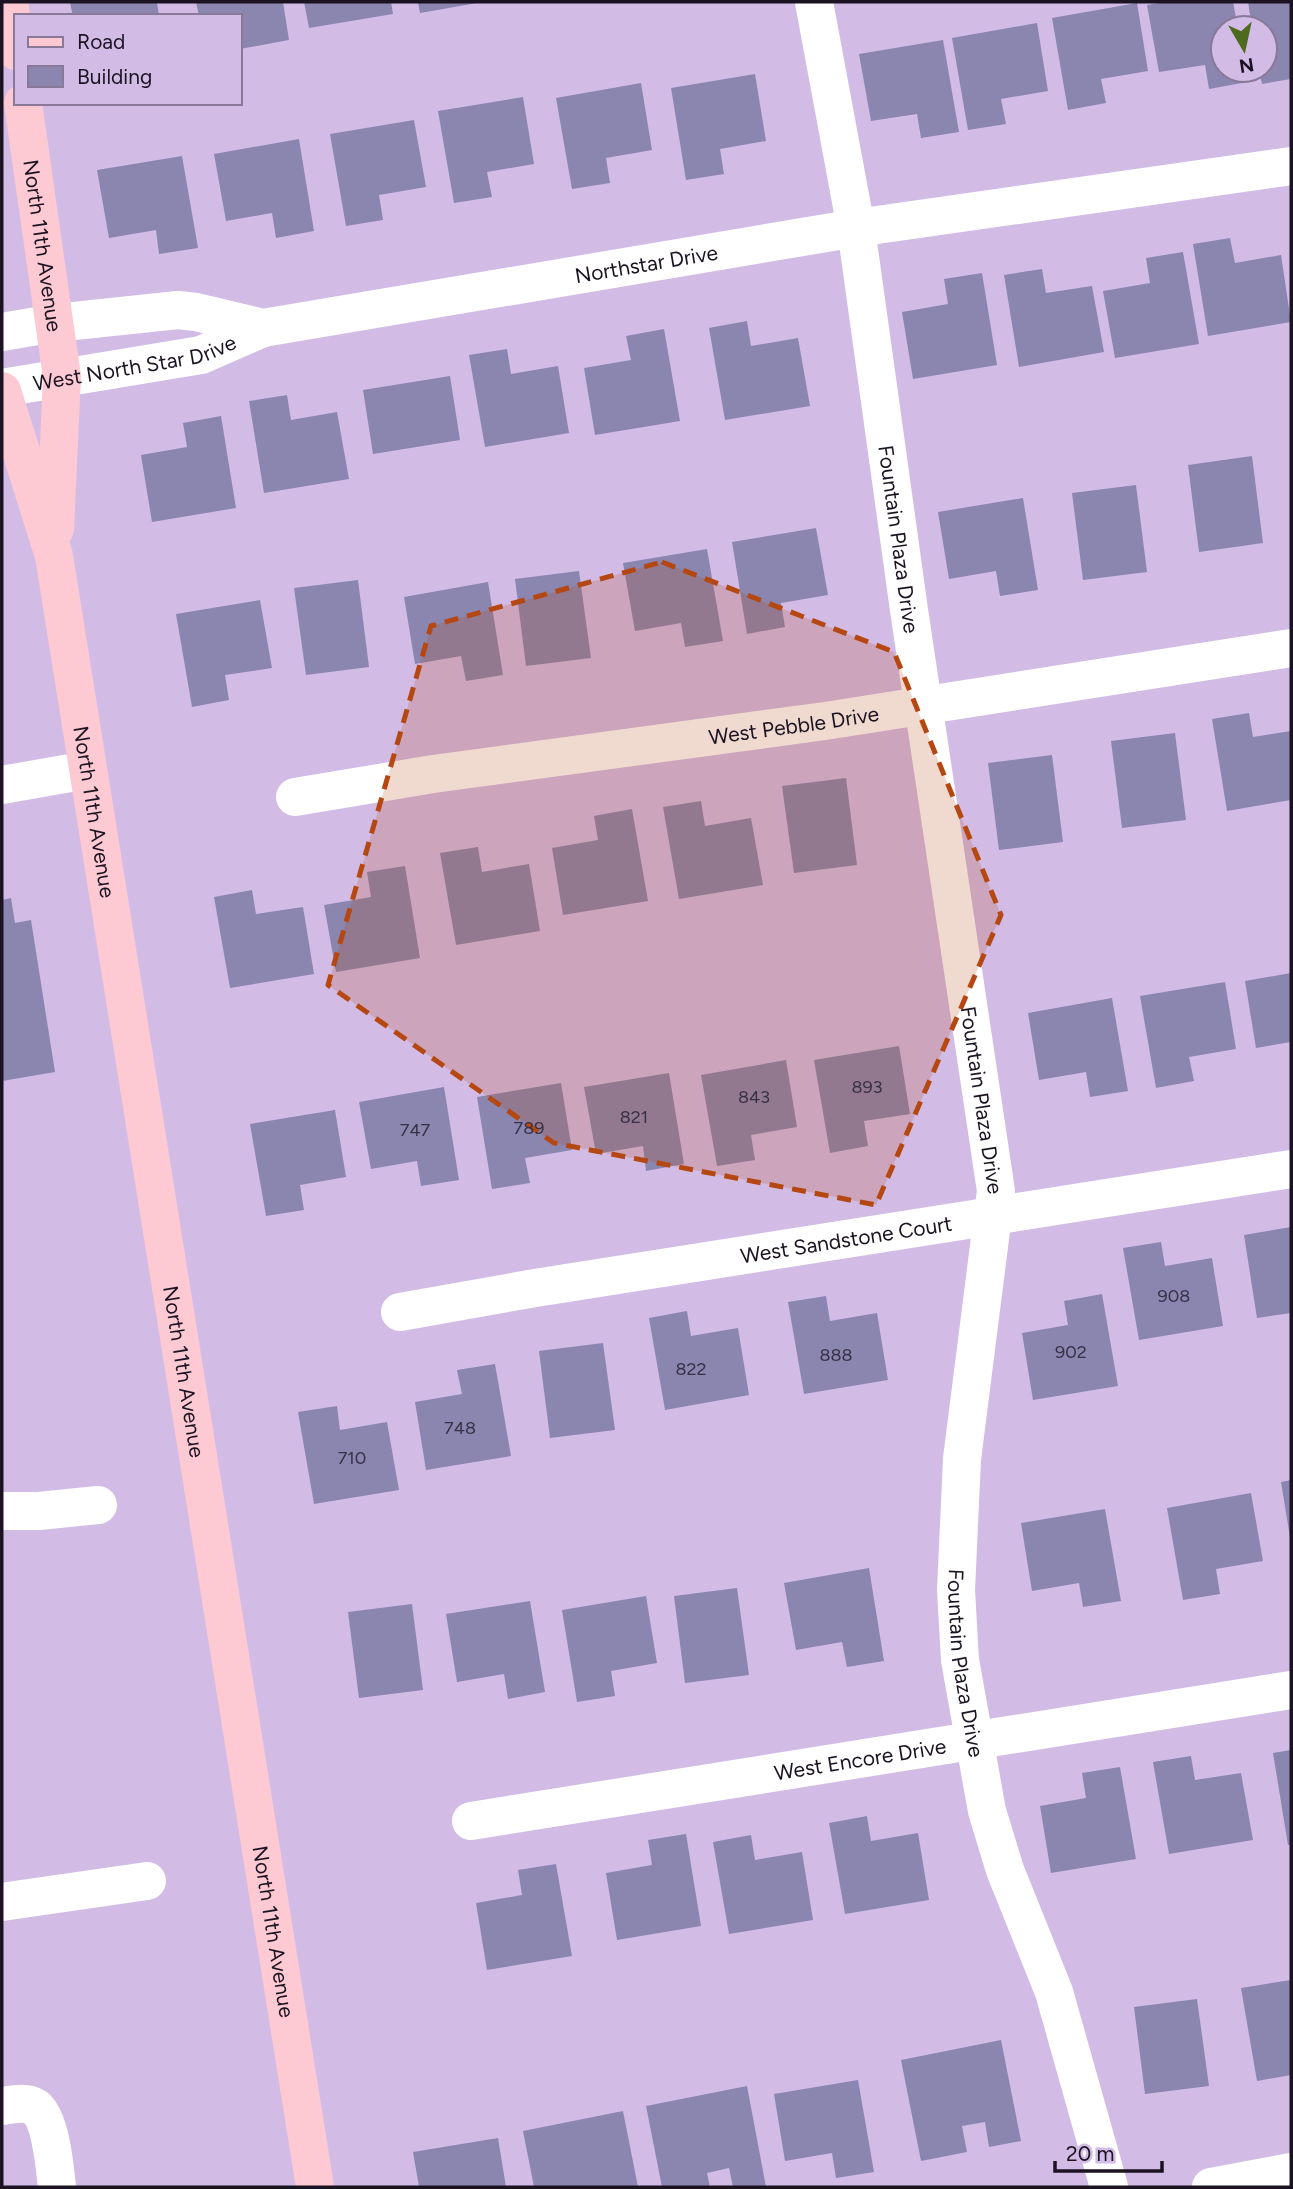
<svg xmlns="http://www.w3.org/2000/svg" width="1293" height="2189" font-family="Figtree,sans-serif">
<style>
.building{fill:#8a86b0}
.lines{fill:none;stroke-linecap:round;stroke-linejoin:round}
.minor{stroke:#fff;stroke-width:38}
.major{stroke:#fdc9d2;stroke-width:38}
.marked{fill:#b54812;fill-opacity:0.2;stroke:#b54812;stroke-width:5;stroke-dasharray:14 9;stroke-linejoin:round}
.labels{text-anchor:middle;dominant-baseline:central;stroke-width:5;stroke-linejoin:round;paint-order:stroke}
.number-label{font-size:18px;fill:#373046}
.street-label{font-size:21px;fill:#1b1322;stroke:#d2bce6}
</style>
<rect width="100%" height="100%" fill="#d2bce6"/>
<!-- building -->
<path class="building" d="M78 2H157L159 16H73L70 3Z
M196 2H283L289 40 240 49V16H199Z
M304 2H391L393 14 309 28Z
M418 2H476L477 3 420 13Z
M1165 2H1233L1238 28H1223V70H1245L1247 82 1209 89 1205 65 1159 72 1147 5Z
M1248 2H1291V79L1262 84 1259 70H1265V28H1252Z
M1137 3 1148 71 1101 79 1106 103 1068 110 1052 18Z
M1037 23 1048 91 1001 99 1006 124 968 130 952 38Z
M943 40 959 132 921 138 917 114 871 121 859 54Z
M755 74 766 141 720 149 724 174 686 180 671 88Z
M641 83 652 150 606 158 610 183 572 189 556 98Z
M523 97 534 164 487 172 492 197 454 203 438 111Z
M414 120 426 187 379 195 383 220 346 226 330 134Z
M299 139 314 231 276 238 272 213 226 221 214 154Z
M182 156 198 248 159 254 156 230 109 238 97 170Z
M1230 238 1235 263 1281 255 1291 322 1208 336 1193 244Z
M1183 252 1199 344 1115 358 1103 291 1150 283 1146 258Z
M1042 269 1046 293 1092 286 1104 352 1019 367 1004 275Z
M982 273 997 365 913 379 902 312 948 304 944 279Z
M747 321 751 346 798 338 810 406 725 420 709 328Z
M664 329 680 421 595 435 584 368 631 360 626 336Z
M507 349 511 374 558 366 569 433 485 447 469 355Z
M450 376 460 440 373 454 363 390Z
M287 395 291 420 337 412 349 479 264 493 249 401Z
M221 416 236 508 152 522 141 455 187 447 183 423Z
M1252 456 1263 543 1199 552 1188 465Z
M1136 485 1147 572 1083 580 1072 493Z
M1023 498 1038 590 1000 596 996 571 949 579 938 512Z
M816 528 828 595 781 603 785 627 747 634 732 542Z
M707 549 723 641 685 647 681 623 635 631 623 563Z
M579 571 591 658 526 666 515 579Z
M358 580 369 667 306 675 294 588Z
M488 582 503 675 466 681 461 656 415 664 404 597Z
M260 600 272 668 225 675 229 700 192 707 176 614Z
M1249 713 1253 737 1291 731V800L1227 811 1212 719Z
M1175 733 1186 820 1122 828 1111 741Z
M1052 755 1063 842 999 850 988 763Z
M846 778 857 865 794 873 782 786Z
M701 801 705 826 751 818 763 885 679 899 663 807Z
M632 809 648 901 563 915 552 848 598 840 594 816Z
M478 847 482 872 529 864 540 931 456 945 440 853Z
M405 866 420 958 336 972 324 905 371 897 367 872Z
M252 890 256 914 303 907 314 974 230 988 214 897Z
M11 898 15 923 31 920 55 1072 2 1081V900Z
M1291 973V1042L1256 1048 1245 981Z
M1225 982 1236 1049 1189 1057 1194 1081 1156 1088 1140 996Z
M1112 998 1128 1091 1090 1097 1086 1072 1039 1080 1028 1013Z
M899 1046 910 1114 864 1121 868 1146 830 1153 814 1060Z
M786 1060 797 1127 751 1135 755 1160 717 1166 701 1075Z
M669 1073 684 1164 646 1171 643 1146 596 1154 584 1087Z
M561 1083 572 1150 525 1158 530 1183 492 1189 477 1097Z
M444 1087 459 1180 421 1186 417 1161 371 1169 359 1102Z
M335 1110 346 1177 300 1185 304 1210 266 1216 250 1124Z
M1291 1227V1313L1257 1318 1244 1235Z
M1161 1242 1165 1266 1212 1258 1223 1326 1139 1340 1123 1248Z
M1102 1294 1118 1386 1033 1400 1022 1333 1068 1325 1064 1301Z
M826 1296 830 1321 877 1313 888 1380 804 1394 788 1302Z
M687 1311 691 1336 738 1328 749 1395 665 1410 649 1318Z
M603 1343 615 1430 550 1438 539 1351Z
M495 1364 511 1456 426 1470 415 1402 462 1394 457 1370Z
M337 1406 340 1430 387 1422 399 1490 314 1504 298 1412Z
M1291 1480V1536L1290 1537 1281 1482Z
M1251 1493 1263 1561 1216 1569 1220 1594 1183 1600 1167 1508Z
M1105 1509 1121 1601 1083 1607 1079 1583 1032 1591 1021 1523Z
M869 1568 884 1661 847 1667 842 1642 796 1650 784 1583Z
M737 1588 749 1675 685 1683 674 1596Z
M646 1596 657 1663 611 1671 615 1696 577 1702 562 1610Z
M530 1601 545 1692 508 1699 504 1674 457 1682 446 1614Z
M412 1604 423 1690 359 1698 348 1612Z
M1291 1750V1845H1288L1273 1753Z
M1191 1756 1195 1780 1241 1773 1253 1840 1169 1854 1153 1762Z
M1120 1767 1136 1859 1051 1873 1040 1806 1086 1798 1082 1773Z
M867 1816 871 1841 918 1833 929 1900 845 1914 829 1823Z
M686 1834 701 1926 617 1940 606 1873 652 1865 648 1840Z
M751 1835 755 1860 802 1852 813 1920 729 1934 713 1842Z
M556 1864 572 1956 487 1970 476 1903 522 1895 518 1870Z
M1291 1980V2075L1257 2081 1241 1988Z
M1197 1999 1209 2086 1145 2094 1134 2007Z
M1001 2040 1021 2141 989 2147 985 2122 962 2126 967 2152 921 2161 901 2060Z
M858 2080 874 2172 836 2178 832 2153 785 2161 774 2094Z
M747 2086 766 2187H733L729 2168 707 2173 710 2187H662L646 2106Z
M623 2111 638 2187H534L523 2131Z
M498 2138 506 2187H419L413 2152Z"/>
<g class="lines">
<!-- minor -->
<g class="minor">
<path id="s1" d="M814 2 856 228 909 610 996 1191 962 1459 956 1590 960 1660 987 1811 1005 1870 1054 1992 1109 2187"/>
<path id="s2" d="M2 332 55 323 178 310 196 312 263 328 856 228 1291 166"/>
<path id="s3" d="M2 388 201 355 263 328"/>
<path d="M2 785 87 770"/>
<path id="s4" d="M295 797 433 774 825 721 1291 648"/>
<path id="s5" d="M400 1312 535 1288 1291 1169"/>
<path d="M2 1511H39L98 1505"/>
<path id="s6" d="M471 1821 1291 1690"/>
<path d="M2 1902 147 1881"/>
<path d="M2 2106C12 2105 25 2101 35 2107 51 2119 55 2169 57 2187"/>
<path d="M1211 2187 1291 2172"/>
</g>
<!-- major -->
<g class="major">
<path d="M9 2 16 51"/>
<path id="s7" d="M23 103 62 377 55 529"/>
<path id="s8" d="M2 391 54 556 315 2187"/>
</g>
</g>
<!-- marked area -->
<path class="marked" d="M662 562 894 652 1001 915 876 1205 554 1143 328 985 431 626Z"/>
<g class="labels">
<!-- number labels -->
<g class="number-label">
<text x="867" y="1087">893</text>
<text x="754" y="1097">843</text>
<text x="634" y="1117">821</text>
<text x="529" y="1128">789</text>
<text x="415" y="1130">747</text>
<text x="1174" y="1296">908</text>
<text x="1071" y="1352">902</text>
<text x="836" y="1355">888</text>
<text x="691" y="1369">822</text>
<text x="460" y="1428">748</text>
<text x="352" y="1458">710</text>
</g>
<!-- street labels -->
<g class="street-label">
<text stroke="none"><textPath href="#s7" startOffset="144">North 11th Avenue</textPath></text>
<text stroke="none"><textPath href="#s2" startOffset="653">Northstar Drive</textPath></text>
<text stroke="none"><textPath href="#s3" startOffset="135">West North Star Drive</textPath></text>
<text stroke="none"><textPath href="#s1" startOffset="544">Fountain Plaza Drive</textPath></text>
<text stroke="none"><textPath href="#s4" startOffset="504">West Pebble Drive</textPath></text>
<text stroke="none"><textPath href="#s8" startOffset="432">North 11th Avenue</textPath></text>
<text stroke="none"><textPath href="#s1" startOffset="1111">Fountain Plaza Drive</textPath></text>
<text stroke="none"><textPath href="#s5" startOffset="452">West Sandstone Court</textPath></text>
<text stroke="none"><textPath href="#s8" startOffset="999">North 11th Avenue</textPath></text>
<text stroke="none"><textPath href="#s1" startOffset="1678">Fountain Plaza Drive</textPath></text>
<text stroke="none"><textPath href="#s6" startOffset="394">West Encore Drive</textPath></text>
<text stroke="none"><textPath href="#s8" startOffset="1566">North 11th Avenue</textPath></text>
</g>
</g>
<!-- border -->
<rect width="1293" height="2189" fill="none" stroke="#1b1322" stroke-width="7"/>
<!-- legend -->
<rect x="14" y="14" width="228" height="91" fill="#d2bce6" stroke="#897898" stroke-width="2"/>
<rect x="28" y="37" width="35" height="10" fill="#fdc9d2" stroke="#897898" stroke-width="2"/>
<text x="77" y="49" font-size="21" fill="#1b1322">Road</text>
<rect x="28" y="66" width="35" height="21" fill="#8a86b0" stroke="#897898" stroke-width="2"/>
<text x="77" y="84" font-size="21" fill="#1b1322">Building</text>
<!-- north arrow -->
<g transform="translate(1244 49) rotate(171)"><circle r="33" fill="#d2bce6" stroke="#897898" stroke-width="2"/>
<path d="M0-5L12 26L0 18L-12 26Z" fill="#4d6a1f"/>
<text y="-10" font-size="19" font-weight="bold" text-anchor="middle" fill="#1b1322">N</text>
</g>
<!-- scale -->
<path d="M1055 2161v10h107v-10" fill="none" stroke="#1b1322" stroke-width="3.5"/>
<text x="1066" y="2161" font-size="21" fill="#1b1322" stroke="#d2bce6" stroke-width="5" paint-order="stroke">20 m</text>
</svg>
